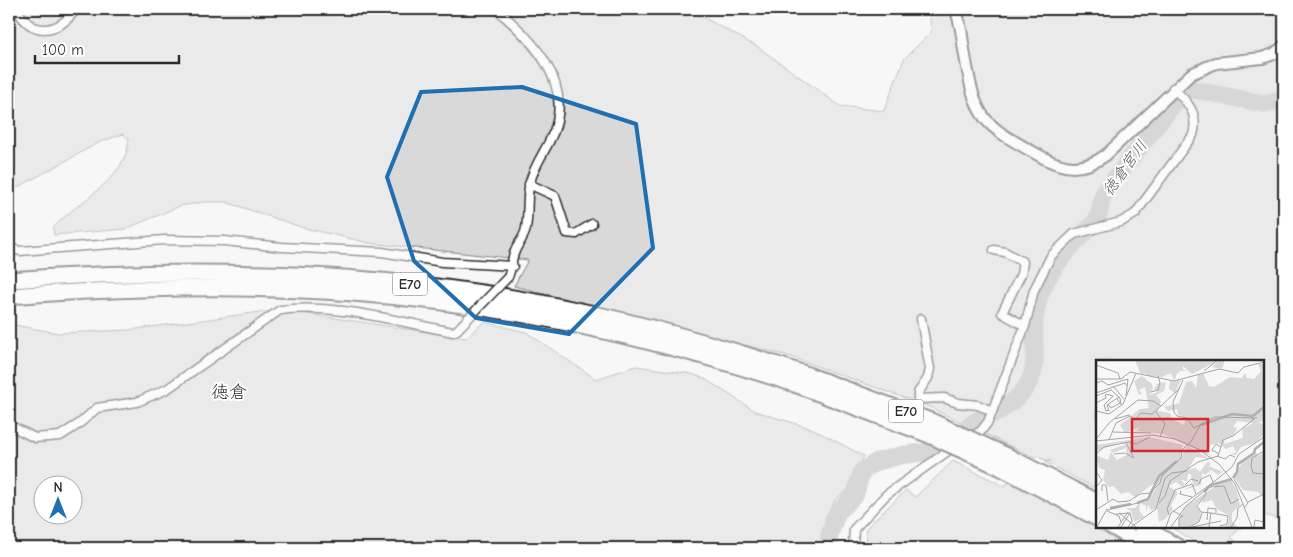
<svg xmlns="http://www.w3.org/2000/svg" width="1293" height="557" font-family="'Comic Neue','Klee One',sans-serif">
<style>
.green{fill:#d9d9d9;stroke:#828282;fill-rule:evenodd}
.lines{fill:none;stroke-linecap:round;stroke-linejoin:round}
.river{stroke:#b0b0b0;stroke-width:18}
.minor-casing{stroke:#2b2b2b;stroke-width:11}
.tertiary-casing{stroke:#2b2b2b;stroke-width:14}
.motorway-casing{stroke:#2b2b2b;stroke-width:19}
.minor{stroke:#fff;stroke-width:8}
.tertiary{stroke:#fff;stroke-width:10}
.motorway{stroke:#fff;stroke-width:15}
.minor-bridge-casing{stroke:#2b2b2b;stroke-width:11;stroke-linecap:butt}
.motorway-bridge-casing{stroke:#2b2b2b;stroke-width:19;stroke-linecap:butt}
.minor-bridge{stroke:#fff;stroke-width:8}
.motorway-bridge{stroke:#fff;stroke-width:15}
.marked{fill:none;stroke:#1f6fb2;stroke-width:4;stroke-linejoin:round}
.labels{text-anchor:middle;dominant-baseline:central;stroke-width:4;stroke-linejoin:round;paint-order:stroke}
.shield{fill:#fff;stroke:#6b6b6b;stroke-width:1}
.shield-label{font-size:14px;font-weight:bold;fill:#2b2b2b}
.water-label{font-size:16px;font-style:italic;fill:#5a5a5a;stroke:#fff}
.quarter-label{font-size:18px;fill:#2b2b2b;stroke:#fff}
.inset-river{fill:none;stroke:#b0b0b0;stroke-width:2.5}
.inset-road{fill:none;stroke:#a5a5a5;stroke-width:1}
.view{fill:#d62828;fill-opacity:0.15;stroke:#d62828;stroke-width:2.5}
.inset-edge{fill:none;stroke:#2b2b2b;stroke-width:2.5}
</style>
<rect width="100%" height="100%" fill="#f7f7f7"/>
<filter id="ink" filterUnits="userSpaceOnUse"><feTurbulence type="fractalNoise" baseFrequency=".02" numOctaves="2"/><feDisplacementMap in="SourceGraphic" scale="10" xChannelSelector="R" yChannelSelector="G"/><feConvolveMatrix kernelMatrix="1 2 1 2 8 2 1 2 1" color-interpolation-filters="sRGB"/></filter>
<g filter="url(#ink)">
<!-- green -->
<path class="green" d="M9 9H688L758 47 840 106 884 111 904 59 931 32 929 9H1284V521L1262 514V361H1097V489L1045 462 1051 461 1029 455 927 406 788 356 514 286 528 260 369 243 304 228 226 202H203L180 206 126 229 54 235 53 228C78 200 126 181 129 139L123 134 100 142 15 189H9Z
M288 311 466 338 484 322 526 332 596 379 636 366 692 374 705 379 755 411 813 429 864 456 849 489 836 499 825 518 827 548H9V324L58 333 129 330 260 312ZM42 484H72V514H42Z
M953 461 1004 486 1011 481 1063 507 1128 548H867L866 528 906 490 915 497Z
M1169 526H1243L1231 537 1243 548H1204Z"/>
<g class="lines">
<!-- river -->
<path class="river" d="M996 413C1061 375 1019 342 1042 290 1053 263 1076 242 1096 221 1102 212 1099 201 1105 191L1175 102 1190 89 1266 104 1284 99
M830 548 829 536 837 513 855 495 862 471 876 462 902 455 928 452 983 417"/>
<defs>
<path id="minor" d="M17 9C32 38 59 33 76 9
M496 9C531 38 573 81 554 131 547 149 535 163 530 182 526 197 529 213 526 228 525 237 518 243 515 251 511 260 512 268 508 277
M529 184 555 196 567 233 576 234 592 224
M9 248 20 251 164 240 224 241 282 247 382 252 442 262 513 266
M994 250 1005 252 1023 262 1021 274 1002 313 1025 326
M921 319 930 369 928 378 918 393V399L944 398 958 403 978 405 992 411
M9 425 35 438 60 436 79 424 97 408 137 402 167 389 280 310C335 303 399 322 453 332L457 330
M969 438 981 431 988 422 1025 326 1034 290 1051 256 1074 234 1121 222 1135 214 1193 135C1199 114 1188 102 1173 88
M853 548 854 529 886 495 955 446"/>
<path id="tertiary" d="M955 9C961 21 962 37 964 50 976 121 980 123 1042 157 1065 170 1084 171 1106 155L1191 74 1216 63 1262 58 1274 54 1284 46"/>
<path id="motorway" d="M9 280C185 267 362 270 536 302 627 319 715 344 802 373
M9 296C123 288 238 284 353 293 503 304 652 337 795 384
M1007 456 1097 502
M1000 467 1097 518
M1111 526 1150 548
M1141 526 1179 548"/>
</defs>
<!-- minor casing -->
<use href="#minor" class="minor-casing"/>
<!-- tertiary casing -->
<use href="#tertiary" class="tertiary-casing"/>
<!-- motorway casing -->
<use href="#motorway" class="motorway-casing"/>
<!-- minor -->
<use href="#minor" class="minor"/>
<!-- tertiary -->
<use href="#tertiary" class="tertiary"/>
<!-- motorway -->
<use href="#motorway" class="motorway"/>
<defs>
<path id="minor-bridge" d="M457 330 508 277"/>
<path id="motorway-bridge" d="M802 373 933 422 1007 456
M795 384 927 434 1000 467"/>
</defs>
<!-- minor-bridge casing -->
<use href="#minor-bridge" class="minor-bridge-casing"/>
<!-- motorway-bridge casing -->
<use href="#motorway-bridge" class="motorway-bridge-casing"/>
<!-- minor-bridge -->
<use href="#minor-bridge" class="minor-bridge"/>
<!-- motorway-bridge -->
<use href="#motorway-bridge" class="motorway-bridge"/>
</g>
</g>
<!-- marked area -->
<path d="M0 0H1293V557H0ZM522 87 636 124 653 248 569 334 476 318 414 261 387 177 421 92Z" fill="#f7f7f7" fill-opacity=".55" fill-rule="evenodd"/>
<path class="marked" d="M522 87 636 124 653 248 569 334 476 318 414 261 387 177 421 92Z"/>
<g class="labels">
<!-- shield labels -->
<g class="shield">
<rect x="392.5" y="272.5" width="35" height="23" rx="4"/>
<rect x="888.5" y="399.5" width="35" height="23" rx="4"/>
</g>
<g class="shield-label">
<text x="410" y="284">E70</text>
<text x="906" y="411">E70</text>
</g>
<!-- water labels -->
<g class="water-label">
<text transform="translate(1125 168) rotate(-54)">徳倉宮川</text>
</g>
<!-- quarter labels -->
<g class="quarter-label">
<text x="229" y="392">徳倉</text>
</g>
</g>
<!-- overview -->
<g transform="translate(1096 360)">
<rect width="168" height="168" fill="#f7f7f7"/>
<path d="M39 0H129L126 9 116 7 122 1 96 14 87 6V10L92 11H84L81 14 78 21 85 20 79 33 73 29 74 21H78L75 13 66 17 52 16 48 13 45 15ZM162 4H167V61L163 62 167 65V75L159 83 145 87 140 95 134 94 140 92 137 86 130 89 123 83 114 85 113 89 108 90 117 97 67 74 40 71 44 67 29 73 24 65 44 49 53 48 49 27 43 30 46 34 43 35 38 21 46 16 56 24 57 29H54L57 30 53 35 62 32 58 29 61 24 70 22 68 31 60 35 65 41 62 51 74 53 76 59 88 65 90 57 82 55 81 49 72 51 68 47 83 43 90 22 96 21 100 28 102 15 107 13 113 26 118 27 134 17 146 18 149 13 151 18 158 19 165 11ZM141 61 157 63 146 69 147 78 128 84 129 79 138 75 141 68 137 67ZM53 77 87 85 84 98 92 86 114 99 100 97 91 110 99 108 104 112 112 101 115 104 113 106 127 112 122 115 115 110 109 115 106 113 105 125 87 130 97 125 95 114H92L91 121 85 120 89 125 87 127 80 122 73 126 82 133 75 145 77 149 69 159 63 162 61 148 55 150 52 145 50 152V146L44 143 43 150 48 157 38 162 35 151 30 148H39L45 141 53 139 62 125 57 124 39 137 32 132 25 134 17 126 13 127 7 120 9 110 3 108 0 95 12 100 15 92 21 100 31 95 30 88 17 93 14 90 31 84 23 83 0 91V85ZM159 91 162 96 167 93V137L162 132 147 130 138 117 148 99ZM129 120H135L140 129 144 145 136 153V161L141 167H128L132 165 133 156 120 148 116 140 106 143 107 138 100 145 105 153 103 161 92 167H83V159L90 146 120 126 116 124Z" fill="#d9d9d9" fill-rule="evenodd"/>
<path class="inset-river" d="M105 65 136 54 157 56 168 47M137 118 141 112 142 104 158 93 159 89 168 82M108 132 115 125 136 119M41 143 52 139 63 116 81 101M14 148 35 144"/>
<path class="inset-road" d="M0 5 22 13 24 19M108 11 122 0M0 19H25L34 12 78 21 123 9 142 13 148 7 168 2M87 20 77 42 78 52 81 56 91 58 98 68 119 57 161 58M0 23 6 21 12 25 32 19 30 36M18 27 28 39M55 32 62 30 64 22 62 16M0 33 29 23 31 26M10 34 17 36 8 45 10 51 13 50M0 36 15 30 24 38 25 45M0 43 10 38 9 34M12 44 15 48 24 43 21 39M0 51 13 54 27 44 40 13M13 51 11 45 23 37M60 52 69 64 64 77M19 59 33 55 39 60 45 53 56 54 65 46M17 72 55 73M0 79 14 62 42 40 57 41 65 46 84 28M13 80 20 63 34 56M0 81 57 75 79 79 102 89 123 104 139 124 156 167M168 91 156 98 155 106 157 113 168 114M0 94 8 87 33 82 40 84 54 77M18 94 29 93 38 98 30 83M123 94 116 90 120 84 125 87M121 96 129 99 134 95 139 97M138 119 152 143 148 148M103 124 105 119 114 115 117 122M89 125 95 119 102 121M0 127 6 120 1 113M114 127 128 126 135 144 143 139M109 129 110 134 101 146 105 152 115 153 113 167M6 131V125H10L12 141M85 131 84 134 96 137M152 142 168 134M63 143 69 136 74 121 102 102 122 96 127 80 137 76 158 59 155 58M0 150 17 139 22 142 33 141 44 134 54 133 64 123 66 116 85 98 86 90 94 83 105 64M11 150 42 143M11 151 23 156 25 162M77 151 87 156 83 158V167M23 153 40 167M115 153 132 156 131 164 124 166M20 154 34 153 36 161 32 167M73 155 71 149 79 130 96 124 100 134M111 160 112 148 120 149V153M1 167 11 149M22 167 32 152M25 167 34 153M35 167 60 149 69 118 76 113 91 111M70 167 75 153 119 121 136 107 143 94 168 77M75 167 90 146 113 127M93 167 103 162 106 153M96 167 125 161M135 167 141 158 142 148 147 144M158 167 159 160 168 162"/>
<path class="view" d="M36 59H112V91H36Z"/>
<rect width="168" height="168" class="inset-edge"/>
</g>
<!-- margin -->
<rect width="1293" height="557" fill="none" stroke="#fff" stroke-width="30"/>
<rect x="15" y="15" width="1263" height="527" fill="none" stroke="#2b2b2b" stroke-width="2" filter="url(#ink)"/>
<!-- north arrow -->
<g transform="translate(58 500)"><circle r="24" fill="#ffffff" stroke="#aaaaaa"/>
<path d="M0-4L9 19L0 12L-9 19Z" fill="#1f6fb2"/>
<text y="-8" font-size="14" font-weight="bold" text-anchor="middle" fill="#2b2b2b">N</text>
</g>
<!-- scale -->
<path d="M35 55v8h144v-8" fill="none" stroke="#2b2b2b" stroke-width="2.5"/>
<text x="42" y="55" font-size="15" fill="#2b2b2b" stroke="#ffffff" stroke-width="4" paint-order="stroke">100 m</text>
</svg>
